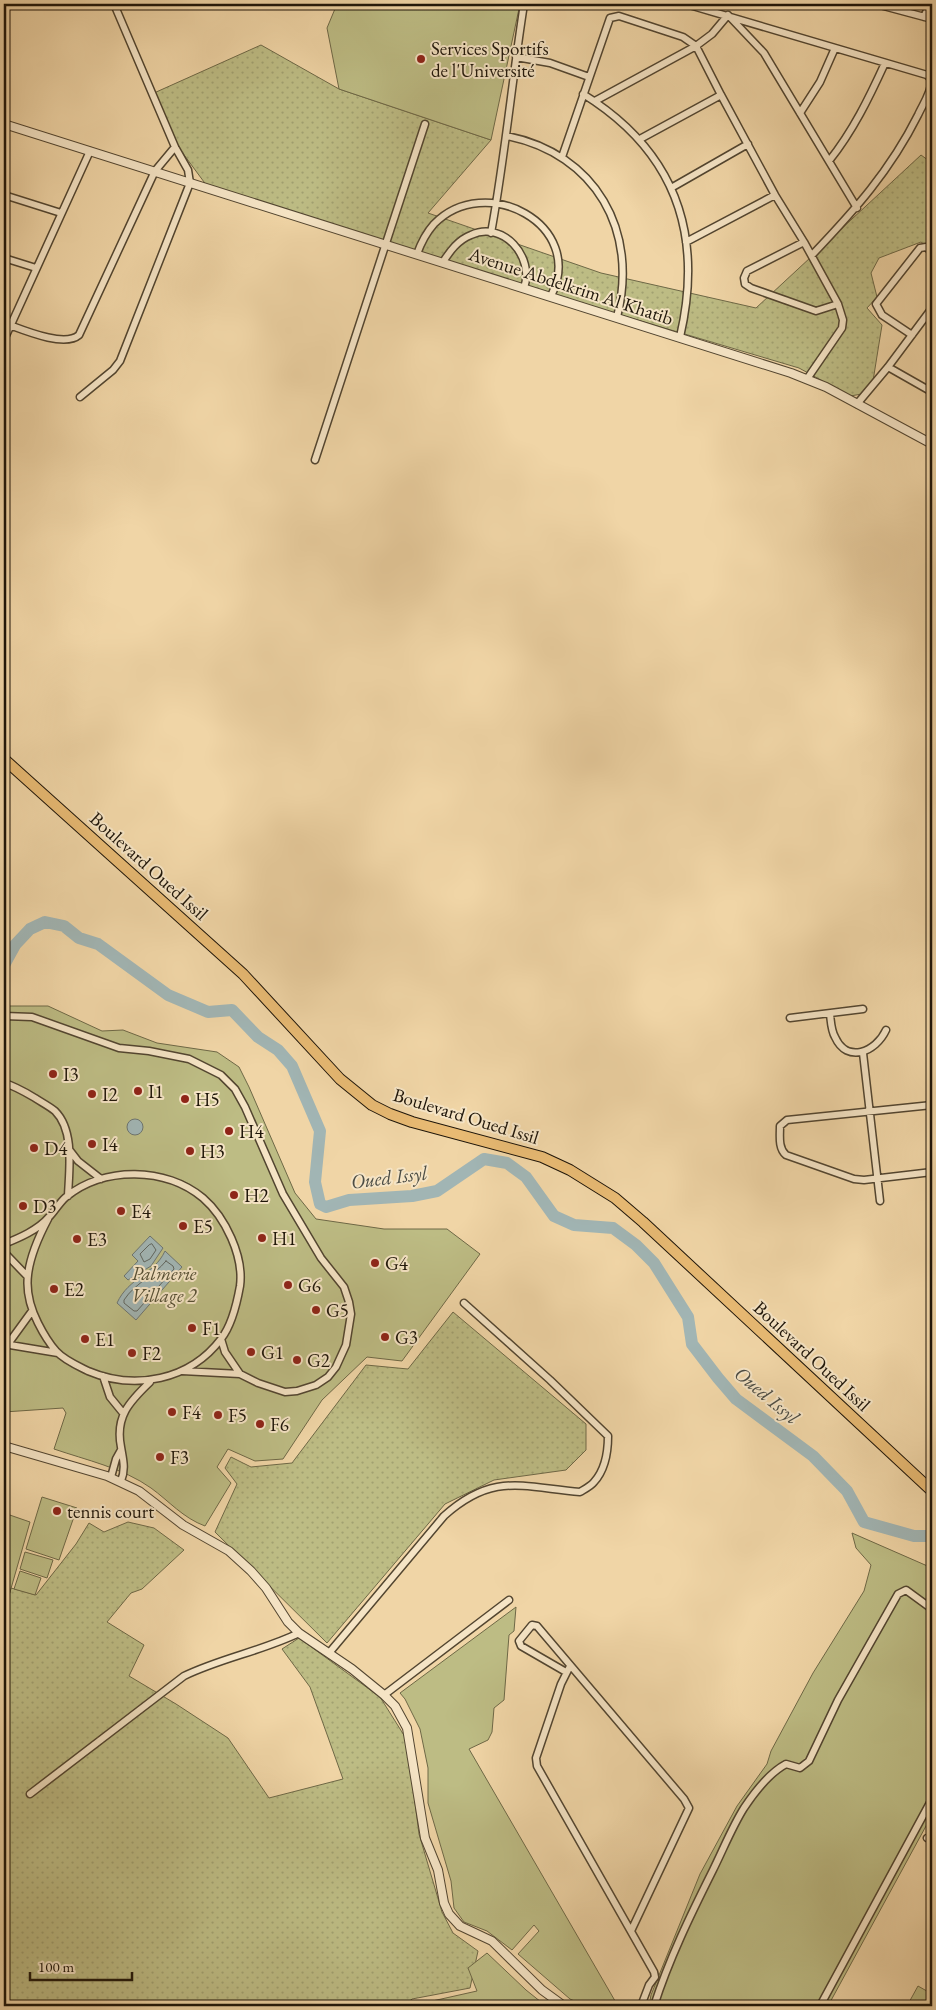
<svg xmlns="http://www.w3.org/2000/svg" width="936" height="2010" font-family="'EB Garamond',serif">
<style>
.grass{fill:url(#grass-dots);stroke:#6e6846}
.garden{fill:#bdbc84;stroke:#6e6846}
.water{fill:#a1b5b4;stroke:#6d7570}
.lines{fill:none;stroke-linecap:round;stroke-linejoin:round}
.shore{stroke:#60655e;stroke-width:1}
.river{stroke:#a1b5b4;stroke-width:12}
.minor-casing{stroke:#524530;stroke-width:9}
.tertiary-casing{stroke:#524530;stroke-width:10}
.primary-casing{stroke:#1e1509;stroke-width:12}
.minor{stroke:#f5e4c5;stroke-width:6}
.tertiary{stroke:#f5e4c5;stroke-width:8}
.primary{stroke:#e8ba73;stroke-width:10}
.poi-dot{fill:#8f2418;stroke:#f5e4c5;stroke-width:2}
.labels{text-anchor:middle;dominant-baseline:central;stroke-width:4;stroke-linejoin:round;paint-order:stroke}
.poi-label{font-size:19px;fill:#1e1509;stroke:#f5e4c5;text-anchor:start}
.street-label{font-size:19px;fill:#1e1509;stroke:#f5e4c5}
.park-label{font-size:19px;font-style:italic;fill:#564f34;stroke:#f5e4c5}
.water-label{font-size:20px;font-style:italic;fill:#4c4d45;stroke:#f5e4c5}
</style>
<defs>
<pattern id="grass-dots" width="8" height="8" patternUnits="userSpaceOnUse" patternTransform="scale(1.25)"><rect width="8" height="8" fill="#bdbc84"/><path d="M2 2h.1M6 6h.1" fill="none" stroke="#a2a171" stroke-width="1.8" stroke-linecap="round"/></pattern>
</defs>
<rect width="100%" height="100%" fill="#f0d5a6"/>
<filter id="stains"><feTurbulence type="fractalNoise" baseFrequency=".004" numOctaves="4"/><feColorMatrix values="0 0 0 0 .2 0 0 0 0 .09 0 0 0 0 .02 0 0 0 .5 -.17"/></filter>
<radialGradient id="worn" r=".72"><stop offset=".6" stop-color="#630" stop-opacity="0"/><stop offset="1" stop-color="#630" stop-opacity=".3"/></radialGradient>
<!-- grass -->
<path class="grass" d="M261 45 339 89 491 140 428 213 601 273 756 308 921 155 932 163V250L921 242 879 258 871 273 877 297 867 308 882 325 873 381 862 394 850 396 799 368 385 245 207 186 173 140 154 93Z
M453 1312 586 1424V1450L566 1470 494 1480 445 1504 327 1643 215 1532 237 1484 225 1468 231 1457 251 1467 292 1463 366 1365 408 1369Z
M128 1522 154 1528 184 1550 142 1589 131 1593 107 1622 144 1645 129 1676 176 1704 228 1738 269 1798 343 1779 310 1687 282 1649 299 1638 380 1697 407 1740 419 1834 442 1912 453 1933 478 1951 470 1988 412 1999 404 2006H4V1613L11 1588 36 1595 76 1544 89 1523 104 1532Z"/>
<!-- garden -->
<path class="garden" d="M337 4H520L491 140 339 89 327 28Z
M4 1006H48L102 1031 123 1030 157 1043 217 1052 239 1067 249 1087 295 1193 316 1219 384 1229H447L480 1254 402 1361 367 1357 322 1400 283 1459 255 1461 228 1449 217 1467 231 1483 205 1526C183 1518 169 1501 151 1488 123 1468 86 1460 54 1449L66 1413 63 1408 4 1412Z
M42 1497 77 1508 59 1560 26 1549Z
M4 1513 30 1522 4 1613Z
M852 1533 932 1568V1815L828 2006H649L651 1995 700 1874 737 1806 767 1764 771 1751 813 1673 864 1591 871 1565 856 1548Z
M25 1552 53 1560 47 1578 20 1569Z
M20 1571 41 1578 35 1595 14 1589Z
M516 1607 514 1631 509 1635 504 1700 494 1708 492 1732 488 1740 469 1749 618 2006H585L570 1999 518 1954 539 1931 534 1925 512 1950 487 1931 464 1922 454 1908 451 1881 428 1803V1768L420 1729 405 1699 400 1693Z
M487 1953 526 1990 546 2006H410L477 1991 468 1968Z
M918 1986 932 1994V2006H907Z"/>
<!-- water -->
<path class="water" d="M127 1127a8 8 0 1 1 16 0a8 8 0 1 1-16 0Z
M150 1236 163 1248 151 1266 128 1280 124 1276 138 1261 132 1255Z
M165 1251 182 1267 136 1320 117 1303C129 1277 154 1275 165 1251Z"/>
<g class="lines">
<!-- shore -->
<path class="shore" d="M152 1244 156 1250 150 1259 144 1262 140 1254 149 1245Z
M166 1261 173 1266 174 1269 137 1311H134L124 1303V1300C135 1283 154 1276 166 1261Z"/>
<!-- river -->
<path class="river" d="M4 965 15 945 30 929 45 922 64 926 79 938 98 944 168 995 208 1012 232 1010 258 1037 278 1050 292 1066 320 1131 315 1182 320 1204 326 1207 349 1200 412 1196 437 1191 484 1159 507 1163 526 1177 554 1216 574 1225 613 1228 636 1245 654 1263 688 1317 692 1344 718 1378 736 1399 813 1456 847 1491 864 1522 914 1536H932"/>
<defs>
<path id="minor" d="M686 4 927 75 932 80C931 93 923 104 918 115 890 171 854 211 812 255
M876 4 932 19
M710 11 714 4
M924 17 930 4
M516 57 550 63 589 77
M583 94C675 151 704 234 680 337
M595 101 696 46 712 34 728 15 764 53 857 208
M800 113 820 82 835 48
M507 136C596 154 639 231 617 317
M640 139 721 95
M562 157 610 18 619 16 683 37 696 46 721 95 775 195 804 242 838 304 843 320 842 328 807 379
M829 161C853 131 869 98 885 63
M671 188 748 144
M4 195 61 213
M491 233C505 157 512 80 524 4
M686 242 775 195
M804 242 747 271 744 278 745 284 751 288 816 311 838 304
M417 254C421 243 426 233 434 224 485 171 587 225 551 296
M4 258 36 268
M443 262C450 251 458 240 471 235 503 220 535 257 524 288
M4 323C21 329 64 348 79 335L155 171 175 147
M912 335 882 315 876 304 920 248 926 247 932 252
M4 340 90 151
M888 367 932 392
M80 397 113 370 120 361 190 183 188 170 175 147 114 4
M857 404 888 367 932 308
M315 460 425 124
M830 1014C831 1022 831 1030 835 1037 847 1064 876 1052 886 1030
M4 1016 32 1017 119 1048 149 1051 189 1059 221 1075 235 1089 245 1107 283 1194 321 1258 344 1287 349 1302 351 1314 346 1345 336 1367 328 1377 316 1385 297 1391 285 1392 258 1383 240 1374 182 1371
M790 1018 863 1009
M863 1053 880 1201
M4 1083C15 1086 25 1092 35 1098 41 1102 49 1106 55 1111 75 1131 69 1170 68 1196
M932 1105 787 1120 780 1126C780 1136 778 1148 786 1155L854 1179 864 1180 932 1172
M68 1148 78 1161 101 1179
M4 1244C19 1238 38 1230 49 1217 55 1211 59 1203 66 1197 104 1166 166 1167 203 1198 225 1217 244 1256 240 1286 237 1303 232 1325 221 1339 190 1380 135 1391 88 1371 78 1366 64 1360 56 1351 49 1343 43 1333 38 1323 31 1309 26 1291 28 1275 30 1256 39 1236 48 1219
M4 1252 27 1276
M221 1339 225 1352 240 1374
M4 1344 58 1353
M8 1344 32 1311
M103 1376 110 1397 123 1413
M111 1477 116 1459 121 1450
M121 1481C126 1469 123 1459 121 1447 115 1417 129 1402 150 1382
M329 1653 444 1516C493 1472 522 1487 580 1492 585 1489 591 1486 594 1482 605 1470 608 1451 608 1436L550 1380 464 1303
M569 1668 561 1684 536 1758 537 1766 654 1972 655 1977 649 1985 641 2006
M566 1672 521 1646 519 1641 532 1625 537 1626 684 1799 689 1808 631 1931
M384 1695 509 1600
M30 1794 184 1676C221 1658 262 1651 299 1633
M927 1838 932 1841
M448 2006H458
M654 2006C669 1959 691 1914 713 1870 723 1850 732 1827 744 1808 754 1793 769 1773 786 1764L800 1768 809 1761 838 1700 898 1594 906 1590 932 1609
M820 2006 932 1799"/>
<path id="tertiary" d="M4 124 791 373 826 387 932 444
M4 1446 107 1476 139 1491 183 1525 229 1551 251 1571 266 1588 288 1622 299 1633 352 1669 384 1695 395 1706 407 1728 425 1838 438 1870 444 1903 449 1914 460 1926 492 1941 542 1990 564 2006"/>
<path id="primary" d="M4 759 243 974 340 1079 372 1105 390 1114 412 1122 542 1157 570 1170 615 1198 643 1222 932 1491"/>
</defs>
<!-- minor casing -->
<use href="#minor" class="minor-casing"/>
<!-- tertiary casing -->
<use href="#tertiary" class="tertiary-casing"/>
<!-- primary casing -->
<use href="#primary" class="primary-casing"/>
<!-- minor -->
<use href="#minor" class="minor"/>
<!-- tertiary -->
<use href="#tertiary" class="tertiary"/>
<!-- primary -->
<use href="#primary" class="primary"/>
</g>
<!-- markers -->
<g class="poi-dot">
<circle cx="421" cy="59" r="5"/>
<circle cx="53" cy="1074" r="5"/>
<circle cx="138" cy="1091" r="5"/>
<circle cx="92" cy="1094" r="5"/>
<circle cx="185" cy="1099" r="5"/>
<circle cx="229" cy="1131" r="5"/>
<circle cx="92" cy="1144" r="5"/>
<circle cx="34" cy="1148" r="5"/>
<circle cx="190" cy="1151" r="5"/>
<circle cx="234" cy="1195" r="5"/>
<circle cx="23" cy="1206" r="5"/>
<circle cx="121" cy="1211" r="5"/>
<circle cx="183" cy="1226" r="5"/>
<circle cx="262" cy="1238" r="5"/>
<circle cx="77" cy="1239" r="5"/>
<circle cx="375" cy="1263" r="5"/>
<circle cx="288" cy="1285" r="5"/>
<circle cx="54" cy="1289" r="5"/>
<circle cx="316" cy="1310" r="5"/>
<circle cx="192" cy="1328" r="5"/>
<circle cx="385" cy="1337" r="5"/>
<circle cx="85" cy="1339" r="5"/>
<circle cx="251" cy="1352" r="5"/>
<circle cx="132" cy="1353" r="5"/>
<circle cx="297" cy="1360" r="5"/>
<circle cx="172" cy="1412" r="5"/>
<circle cx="218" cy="1415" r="5"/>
<circle cx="260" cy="1424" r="5"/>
<circle cx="160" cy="1457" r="5"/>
<circle cx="57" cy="1511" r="5"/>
</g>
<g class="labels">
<!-- poi labels -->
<g class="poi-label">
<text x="431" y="48">Services Sportifs<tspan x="431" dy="22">de l'Université</tspan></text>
<text x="63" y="1074">I3</text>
<text x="148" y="1091">I1</text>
<text x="102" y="1094">I2</text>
<text x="195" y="1099">H5</text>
<text x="239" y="1131">H4</text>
<text x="102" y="1144">I4</text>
<text x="44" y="1148">D4</text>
<text x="200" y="1151">H3</text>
<text x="244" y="1195">H2</text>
<text x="33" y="1206">D3</text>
<text x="131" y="1211">E4</text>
<text x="193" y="1226">E5</text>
<text x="272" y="1238">H1</text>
<text x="87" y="1239">E3</text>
<text x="385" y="1263">G4</text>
<text x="298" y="1285">G6</text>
<text x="64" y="1289">E2</text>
<text x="326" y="1310">G5</text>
<text x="202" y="1328">F1</text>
<text x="395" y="1337">G3</text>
<text x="95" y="1339">E1</text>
<text x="261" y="1352">G1</text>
<text x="142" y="1353">F2</text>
<text x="307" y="1360">G2</text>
<text x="182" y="1412">F4</text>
<text x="228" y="1415">F5</text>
<text x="270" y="1424">F6</text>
<text x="170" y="1457">F3</text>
<text x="67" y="1511">tennis court</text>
</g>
<!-- street labels -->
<g class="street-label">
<text transform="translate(571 286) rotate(18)">Avenue Abdelkrim Al Khatib</text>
<text transform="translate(149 866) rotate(42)">Boulevard Oued Issil</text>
<text transform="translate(466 1116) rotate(17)">Boulevard Oued Issil</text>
<text transform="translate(812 1356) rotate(43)">Boulevard Oued Issil</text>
</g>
<!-- park labels -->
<g class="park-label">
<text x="164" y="1273">Palmerie<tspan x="164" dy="22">Village 2</tspan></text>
</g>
<!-- water labels -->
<g class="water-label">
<text transform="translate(389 1177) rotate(-7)">Oued Issyl</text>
<text transform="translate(767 1395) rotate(40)">Oued Issyl</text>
</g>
</g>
<!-- margin -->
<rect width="936" height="2010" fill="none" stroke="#f0d5a6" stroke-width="20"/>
<rect x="5" y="5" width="926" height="2000" fill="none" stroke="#1e1509" stroke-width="2.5"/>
<rect x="10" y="10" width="916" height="1990" fill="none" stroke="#1e1509"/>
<!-- scale -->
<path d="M30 1972v8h102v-8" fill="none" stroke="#1e1509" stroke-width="2.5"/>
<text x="38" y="1972" font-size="15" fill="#1e1509" stroke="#f5e4c5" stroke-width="4" paint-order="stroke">100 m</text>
<rect width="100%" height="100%" filter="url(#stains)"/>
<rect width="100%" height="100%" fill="url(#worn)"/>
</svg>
